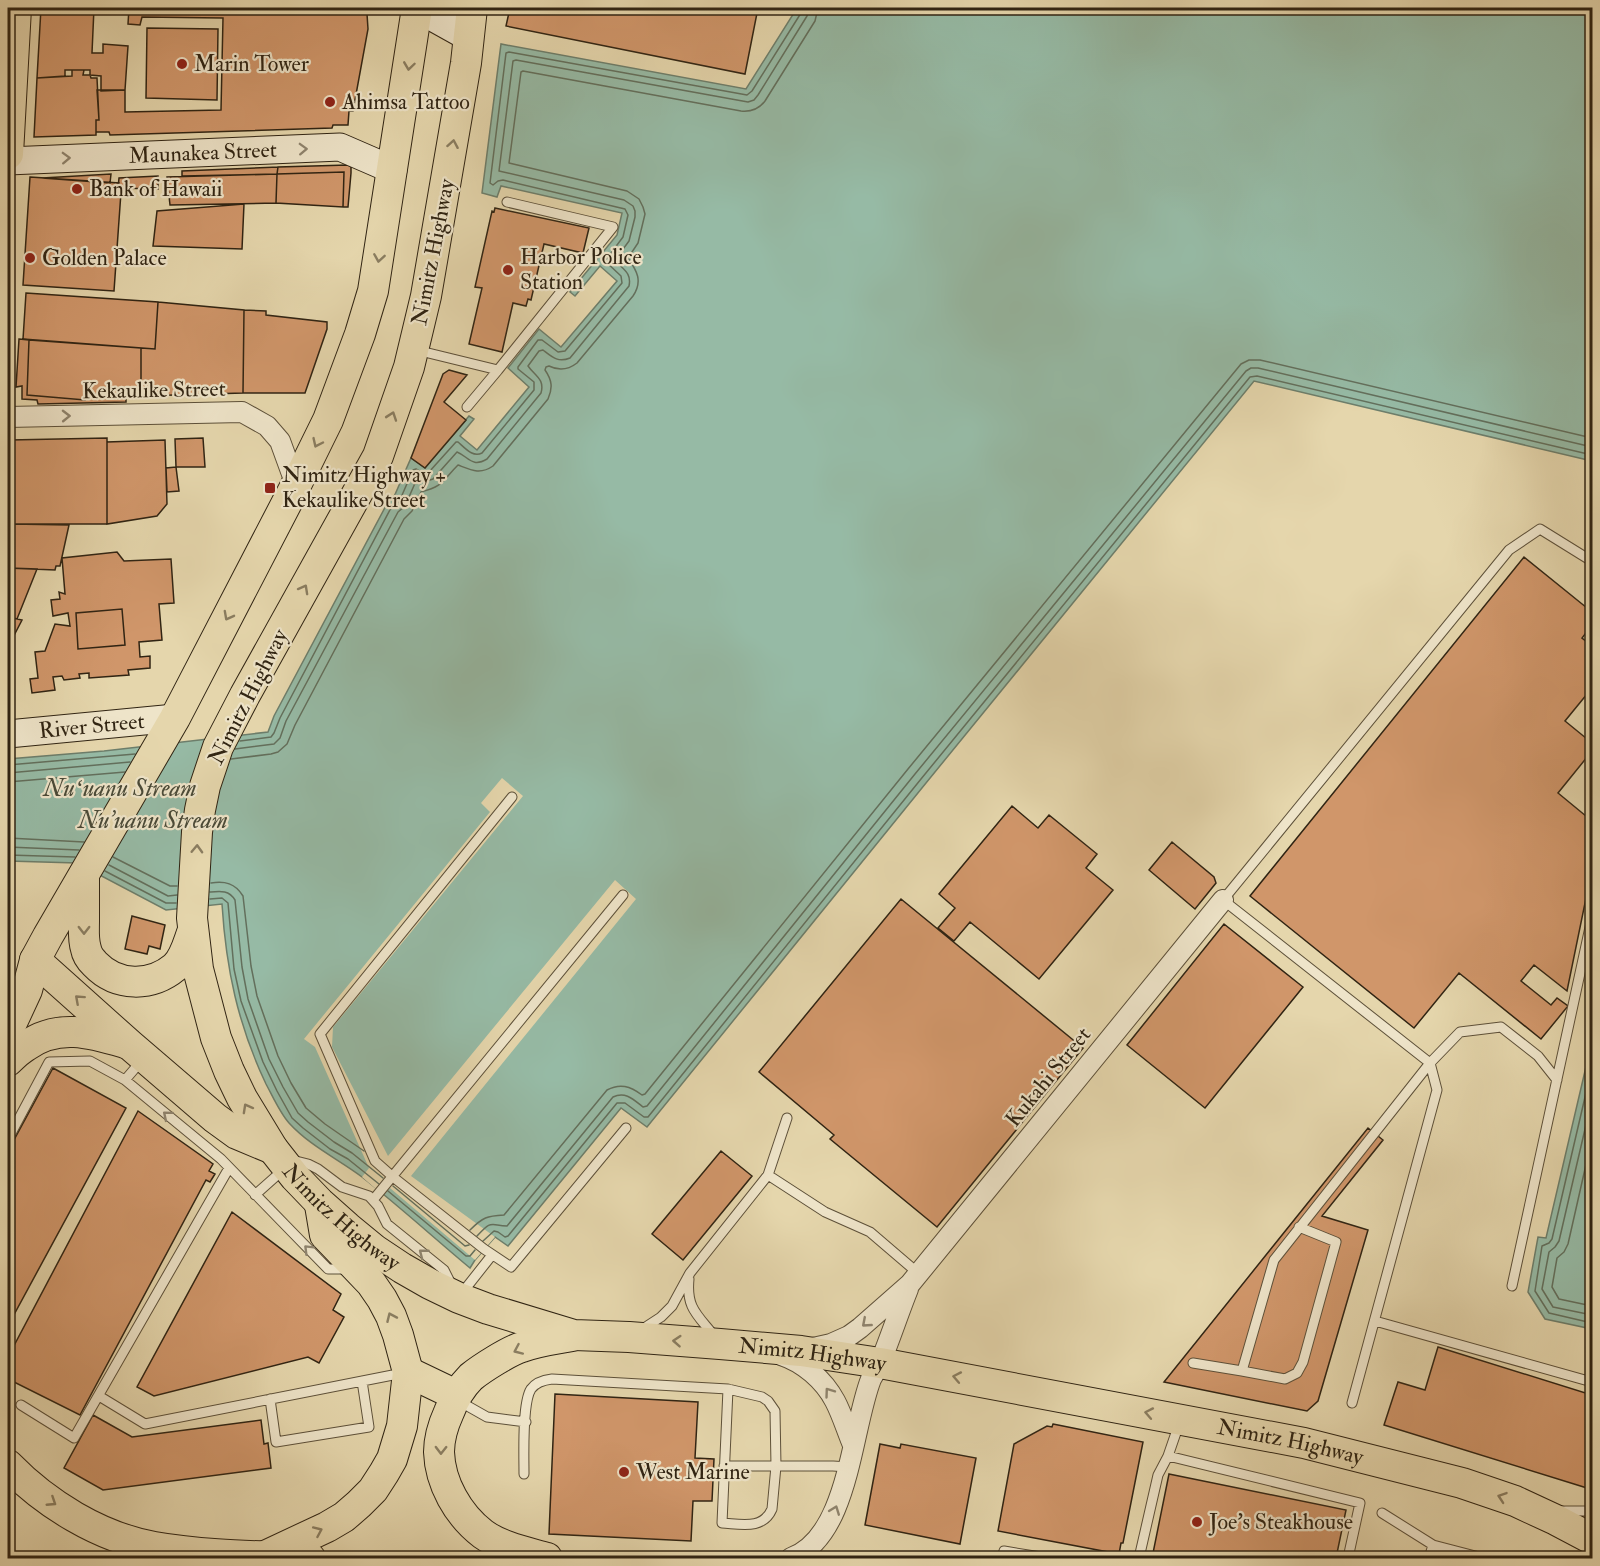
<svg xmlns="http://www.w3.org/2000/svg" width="1600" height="1566" font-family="'IM FELL Double Pica',serif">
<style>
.water{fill:#96baa5;stroke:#6d7e6b;stroke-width:1.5}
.pier{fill:#e5d6ac}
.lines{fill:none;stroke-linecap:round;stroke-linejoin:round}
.shore{stroke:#636f5c;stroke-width:1.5}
.building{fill:#d0966a;stroke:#302413;stroke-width:1.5;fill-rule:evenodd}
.lane-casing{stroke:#5d5039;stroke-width:11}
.street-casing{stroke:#5d5039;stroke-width:22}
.secondary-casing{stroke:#302413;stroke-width:29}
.primary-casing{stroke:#302413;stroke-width:32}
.lane{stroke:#eee4c9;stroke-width:9}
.street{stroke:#eee4c9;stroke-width:20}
.secondary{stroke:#eee4c9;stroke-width:27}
.primary{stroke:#e5d6ac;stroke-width:30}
.oneway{stroke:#8a7d60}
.oneway2{stroke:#8f846e}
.poi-dot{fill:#8f2418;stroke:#eee4c9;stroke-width:2}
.labels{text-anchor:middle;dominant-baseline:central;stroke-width:4.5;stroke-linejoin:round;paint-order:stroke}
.poi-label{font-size:22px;fill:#302413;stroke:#eee4c9;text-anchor:start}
.street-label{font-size:22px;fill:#302413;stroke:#eee4c9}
.water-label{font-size:24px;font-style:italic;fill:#4a4a38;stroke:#eee4c9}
</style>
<rect width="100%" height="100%" fill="#e5d6ac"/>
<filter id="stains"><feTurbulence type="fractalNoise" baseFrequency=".00333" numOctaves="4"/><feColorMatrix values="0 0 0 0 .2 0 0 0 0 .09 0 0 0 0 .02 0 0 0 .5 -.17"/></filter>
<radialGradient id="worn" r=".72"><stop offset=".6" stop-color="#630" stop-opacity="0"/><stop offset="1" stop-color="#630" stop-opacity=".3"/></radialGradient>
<!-- water -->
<path class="water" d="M797 8H1592V461L1254 381 926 783 647 1127 621 1108 508 1246 495 1237 475 1260 470 1268C434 1238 399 1206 362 1177 338 1159 310 1146 289 1123 280 1113 273 1097 266 1084 238 1025 226 969 222 904L166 910 77 863 8 861V759L104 751 268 732 274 716 389 500 393 499 411 458 425 468 469 416 474 419 460 436 477 450 529 387 508 368 539 329 561 347 617 281 600 266 575 296 570 292 617 235 622 213 501 186 497 197 482 193 501 44 746 89Z
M1592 1041V1329L1545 1319 1528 1292 1538 1237 1546 1238Z"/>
<!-- pier -->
<path class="pier" d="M502 778 523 796 333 1027 332 1047 388 1156 615 880 636 899 411 1176 495 1237 475 1260 390 1188 383 1195 362 1177 369 1168 315 1047 304 1039 490 812 481 803Z"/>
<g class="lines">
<!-- shore -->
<path class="shore" d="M240 741 271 737 274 733 280 718 392 506 399 502 413 470 416 469 424 474 429 472 456 442H458C465 448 473 458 482 453L534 390V382L518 369V367L538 340H542L558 352 565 351 622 283 621 276 605 261 623 237 628 215 625 209 503 180 498 181 493 185 490 183 506 53 509 52 747 95 752 91 801 13 802 8
M235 749 274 744 280 738 286 721 398 512 405 506 416 481H427L433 479 457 452C469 457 472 468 487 459L541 393C545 379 535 376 528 366L539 351 543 350C552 357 558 363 570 358L629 286C632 272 622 269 615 260L629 241 635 217V211L633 206 624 200 499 171 513 61 516 60 748 102 754 100 758 95 807 16 809 8
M231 759 271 754 278 752 287 744 295 725 404 519 412 511 421 492C444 486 442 481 458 465 471 470 480 475 493 466L548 399C553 388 552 380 545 370L546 367 549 366C559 371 568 370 577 363L633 296C643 281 637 271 628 258L638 243 645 214 643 207 639 199 627 191 509 163 521 72 523 71 741 111C751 112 759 109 765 101L815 21 818 8
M8 765 135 754
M8 773 130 762
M8 782 125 772
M8 838 84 842
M8 847 79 850
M8 855 75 857
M113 857 170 886H177
M109 865 168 896 177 895
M105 871 166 903H176
M211 883C225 881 235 883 243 896L251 966 257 996 278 1056 291 1083 306 1108 325 1124 364 1151
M210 892C221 891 229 890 235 900L242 967 248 999 269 1059 283 1087 298 1113 308 1122 334 1142 352 1153 383 1178
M210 899 222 898 228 903 234 969 241 1001 263 1062 277 1091 292 1118 303 1128 330 1149 348 1159 379 1184
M1592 1067 1552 1239 1549 1243 1542 1246 1535 1291 1549 1313 1592 1323
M1592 1099 1559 1241 1555 1247 1549 1252 1542 1289 1553 1307 1592 1315
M1592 1138 1568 1244 1564 1252 1557 1258 1552 1287 1559 1299 1592 1306
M393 1186 465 1246 469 1245
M388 1191 466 1256H470L475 1250
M470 1230C483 1217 487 1216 504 1215L607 1090C620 1083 630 1086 642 1095L645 1094 908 769 1241 364 1249 360H1260L1592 438
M477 1236C492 1220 489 1225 507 1226L613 1097C625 1091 633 1099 643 1107L647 1106 915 774 1246 371 1251 368H1258L1592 447
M483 1241 494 1231 498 1232 505 1237 508 1236 617 1103H625L644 1117H648L921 779 1250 377 1257 376 1592 455"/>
</g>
<!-- building -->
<path class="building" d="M41 8H94L92 53H103V44L128 46 125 90 101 91V76L90 75V70H65V76L37 78Z
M129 8H350V14H367L368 29 353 111H349L348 125H333L332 128 110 135 109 132H96V120H99L97 90H125V112L221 110 223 18 142 17 140 25 128 24Z
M510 8H758L745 74 506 26Z
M147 28 218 29 217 100 146 98Z
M72 70H84L83 75H90L91 78H97L99 120H96V135L34 137 37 78 72 76Z
M348 165 351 167V173L348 207H343L344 172 277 174 278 167Z
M278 167 277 174 182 176V171Z
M344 172 343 207 276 203 277 174Z
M111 174 110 183 42 178Z
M277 174 276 203 170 205 167 177Z
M158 176V189L118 188 119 178Z
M30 177 119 183 118 192H121L114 291 23 285Z
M244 204 242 249 153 246 157 211Z
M495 208 589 228 583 253 544 244 531 300 528 299 526 306 513 303 502 352 469 344 482 288 475 287 492 211 494 212Z
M26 293 158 302 155 349 23 339Z
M158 302 244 310 243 393 141 396V348L155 349Z
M244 310 266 311V315L327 322V329L305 393H243Z
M19 339 29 340 27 395 85 400V394L126 396V402L38 404 37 400 22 399V386L16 387Z
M29 340 141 348V396L85 394V400L27 395Z
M449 370 467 375 444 402 466 420 425 468 411 458 443 374Z
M107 438V524H11L8 522V481L10 440Z
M203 438 205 467H176L175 439Z
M165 440 167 504 157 516 107 524V442Z
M176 467 179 491 167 492 166 468Z
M11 524 69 525 60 566H56L55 570 8 568V525L11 526Z
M117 552 124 561 171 559 174 603 159 604 162 640 139 642 140 657 150 656V668L128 670 129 675 89 678V673L79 674 80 678 64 680 62 676 53 677 55 690 32 693 30 679 38 678 35 652 45 651 55 624 70 626 68 613 53 616 51 600 60 599 59 592 65 594 62 558ZM122 609 125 645 78 649 76 613Z
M1524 557 1592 612V625L1582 638 1592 646V688L1565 721 1592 743V751L1558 793 1592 821V869L1567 991 1534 965 1521 981 1551 1005 1557 998 1568 1006 1541 1039 1459 973 1414 1028 1250 896Z
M8 568 37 569 17 619 8 617Z
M122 609 125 645 78 649 76 613Z
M8 617 22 620 8 647Z
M1012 806 1038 828 1049 815 1097 854 1086 868 1113 890 1039 979 970 922 954 941 938 928 955 908 939 894Z
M1172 842 1214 877 1216 883 1195 909 1149 870Z
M901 899 1083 1048 937 1227 830 1139 834 1135 759 1072Z
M132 916 165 925 160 949 149 946 147 954 125 949Z
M1224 924 1303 987 1205 1108 1127 1045Z
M53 1068 126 1108 10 1322 8 1320V1151Z
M138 1111 213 1164 209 1171 215 1174 210 1182 206 1180 80 1415 8 1379V1357Z
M1368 1128 1383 1140 1322 1216 1368 1230 1318 1401 1307 1411 1164 1382Z
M721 1151 752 1176 683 1260 652 1234Z
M232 1212 341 1294 333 1310 344 1317 319 1363 308 1357 154 1396 137 1387Z
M1438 1347 1592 1395V1414L1589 1425 1592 1427V1471L1587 1488 1384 1425 1398 1382 1425 1390Z
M555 1394 698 1402 695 1458 714 1459 712 1501H693L691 1541 549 1534Z
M93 1415 132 1437 261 1420 264 1444 268 1443 271 1468 103 1490 64 1468Z
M1053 1424 1143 1442 1123 1543H1121L1119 1554 998 1531 1014 1444 1047 1426 1052 1427Z
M880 1444 900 1448 901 1444 976 1458 960 1544 865 1525Z
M1169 1474 1346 1510 1336 1558H1152Z"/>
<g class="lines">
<defs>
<path id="lane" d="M416 350 498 370 613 227 507 202
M467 407 498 370
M512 797 320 1034 375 1161 393 1177 484 1249 511 1267 626 1128
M125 1080 143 1059
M8 1139 49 1062 90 1061 125 1080 221 1159 328 1269H347
M292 1160 308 1164 318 1169 342 1187 369 1196 378 1206 387 1224 444 1270 452 1286
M768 1175 825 1212 870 1232 919 1274
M255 1195 283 1170
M373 1200 623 895
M1299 1227 1336 1242 1303 1362 1297 1373 1285 1379 1242 1371 1274 1260 1430 1063 1460 1032 1501 1027 1538 1056 1557 1080
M689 1279C686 1309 698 1315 715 1337
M1512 1286 1592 918
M462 1293 492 1255
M1375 1321 1592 1382
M641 1330 661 1317 672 1306 690 1273 768 1175 787 1118
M1193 1363 1242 1371
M99 1396 145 1424 403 1373
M460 1398 464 1404 487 1417 526 1422
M270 1399 276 1442 369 1427 362 1381
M1352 1403 1437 1090 1430 1063 1223 900 1509 550 1540 529 1590 560 1592 568
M21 1405 74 1438 229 1168
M1168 1456 1179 1424
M724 1466H833L848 1467
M524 1474C524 1455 522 1403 531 1389 536 1382 544 1380 552 1379L728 1389 762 1397 768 1401 775 1411 776 1466 772 1509C763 1530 741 1524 722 1523L728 1389
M1562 1511H1592
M1382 1513 1433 1545 1483 1558
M1002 1558 1004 1551 1047 1558
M1139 1558 1158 1475 1168 1456 1360 1503 1348 1558
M1429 1558 1433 1545"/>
<path id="street" d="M8 417 242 412 267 426 280 441 296 485
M813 1348 831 1344 849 1336 860 1328 910 1284 1223 900
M781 1355C803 1362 824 1380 835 1401 842 1414 847 1431 853 1445
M791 1558C849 1537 851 1430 871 1379 874 1374 877 1368 880 1363 890 1339 898 1314 908 1289"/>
<g id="secondary">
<path d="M416 8 468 37"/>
<path id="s1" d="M8 161 340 147 393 170"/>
<path id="s2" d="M8 734 175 718"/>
</g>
<g id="primary">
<path id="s3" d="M472 8 466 63 426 296 409 367 378 456 245 695 218 747 205 786 200 810 197 832 192 918 198 969 216 1038 229 1071 242 1098 273 1149 295 1177 320 1203 347 1227 375 1250 402 1268 430 1284 459 1298 488 1309 574 1335 629 1337 720 1344 801 1351 880 1363 1304 1443 1462 1483 1515 1501 1556 1520 1592 1539"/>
<path d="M8 154 16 8"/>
<path d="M84 875C84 890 84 906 84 921 84 930 83 940 86 949 87 955 91 960 95 964 117 987 151 987 175 967 185 958 188 943 193 930"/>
<path d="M35 960 130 1045 215 1118 237 1134 273 1149"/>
<path d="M8 1031 27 990 35 960 48 936 175 718 296 485 328 420 360 334 373 291 417 8"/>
<path d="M8 1061C13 1056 19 1050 26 1046 58 1023 91 1033 125 1043"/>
<path d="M408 1372 456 1395"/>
<path d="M8 1465C46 1504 99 1537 154 1547 205 1556 259 1556 310 1558"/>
<path d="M265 1556 327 1527 344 1517 359 1504 373 1490 384 1473 392 1459 402 1426 408 1372 398 1335 391 1316 382 1299 371 1283 325 1235 320 1205"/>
<path d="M547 1558C526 1552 501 1547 483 1534 458 1515 440 1483 439 1452 439 1439 444 1423 449 1412 454 1399 461 1387 471 1377 482 1368 509 1351 522 1347 538 1341 555 1339 572 1336"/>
</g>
</defs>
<!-- lane casing -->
<use href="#lane" class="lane-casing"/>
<!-- street casing -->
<use href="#street" class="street-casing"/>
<!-- secondary casing -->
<use href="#secondary" class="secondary-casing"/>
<!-- primary casing -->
<use href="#primary" class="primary-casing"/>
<!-- lane -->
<use href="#lane" class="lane"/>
<!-- street -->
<use href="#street" class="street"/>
<!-- secondary -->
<use href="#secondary" class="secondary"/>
<!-- primary -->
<use href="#primary" class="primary"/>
</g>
<!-- one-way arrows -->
<defs><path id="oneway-chevron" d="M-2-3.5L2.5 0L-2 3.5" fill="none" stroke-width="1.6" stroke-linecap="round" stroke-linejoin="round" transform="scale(1.5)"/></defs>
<g class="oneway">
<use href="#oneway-chevron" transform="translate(409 66) rotate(98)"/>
<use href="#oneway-chevron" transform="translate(453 144) rotate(-80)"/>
<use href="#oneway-chevron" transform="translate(379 258) rotate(99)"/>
<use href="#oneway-chevron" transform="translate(392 416) rotate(-71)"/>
<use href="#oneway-chevron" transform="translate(317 443) rotate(115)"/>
<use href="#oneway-chevron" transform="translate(304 589) rotate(-61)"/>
<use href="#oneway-chevron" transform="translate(228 616) rotate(118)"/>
<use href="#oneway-chevron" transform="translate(197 849) rotate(-88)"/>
<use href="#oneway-chevron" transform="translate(84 930) rotate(90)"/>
<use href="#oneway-chevron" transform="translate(79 999) rotate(-138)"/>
<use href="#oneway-chevron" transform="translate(247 1108) rotate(-119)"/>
<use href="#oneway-chevron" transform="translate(391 1317) rotate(-114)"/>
<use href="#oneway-chevron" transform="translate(677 1341) rotate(-176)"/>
<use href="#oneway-chevron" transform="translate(518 1350) rotate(156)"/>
<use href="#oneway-chevron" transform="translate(957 1377) rotate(-169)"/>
<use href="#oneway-chevron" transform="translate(1149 1413) rotate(-169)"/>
<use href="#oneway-chevron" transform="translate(441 1450) rotate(91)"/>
<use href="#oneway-chevron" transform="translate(1502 1497) rotate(-161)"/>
<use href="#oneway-chevron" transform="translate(52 1502) rotate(33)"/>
<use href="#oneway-chevron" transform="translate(318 1531) rotate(-24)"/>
</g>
<g class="oneway2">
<use href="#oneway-chevron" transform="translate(303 149) rotate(-2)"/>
<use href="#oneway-chevron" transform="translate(66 158) rotate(-2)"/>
<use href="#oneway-chevron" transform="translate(66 416) rotate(-1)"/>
<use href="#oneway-chevron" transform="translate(167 1115) rotate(-140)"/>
<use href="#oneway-chevron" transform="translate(308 1249) rotate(-135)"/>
<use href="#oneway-chevron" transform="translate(423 1253) rotate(-142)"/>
<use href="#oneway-chevron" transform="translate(866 1323) rotate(139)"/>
<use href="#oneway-chevron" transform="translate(829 1392) rotate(-126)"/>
<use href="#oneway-chevron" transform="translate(835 1510) rotate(-69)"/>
</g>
<!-- markers -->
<g class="poi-dot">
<circle cx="182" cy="64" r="6"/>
<circle cx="330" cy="102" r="6"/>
<circle cx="77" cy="189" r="6"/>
<circle cx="30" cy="258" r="6"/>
<circle cx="508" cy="270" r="6"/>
<rect x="264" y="482" width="12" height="12" rx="3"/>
<circle cx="624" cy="1472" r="6"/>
<circle cx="1197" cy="1522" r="6"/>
</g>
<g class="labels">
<!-- poi labels -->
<g class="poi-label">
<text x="194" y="64">Marin Tower</text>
<text x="342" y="102">Ahimsa Tattoo</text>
<text x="89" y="189">Bank of Hawaii</text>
<text x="520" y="257">Harbor Police<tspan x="520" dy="25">Station</tspan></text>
<text x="42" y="258">Golden Palace</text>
<text x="282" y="475">Nimitz Highway +<tspan x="282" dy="25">Kekaulike Street</tspan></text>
<text x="636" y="1472">West Marine</text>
<text x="1209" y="1522">Joe’s Steakhouse</text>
</g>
<!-- street labels -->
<g class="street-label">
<text stroke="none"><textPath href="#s1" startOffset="195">Maunakea Street</textPath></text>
<text transform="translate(433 252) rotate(-79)">Nimitz Highway</text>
<text transform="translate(154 390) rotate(-1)">Kekaulike Street</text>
<text transform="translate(248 697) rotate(-63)">Nimitz Highway</text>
<text stroke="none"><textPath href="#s2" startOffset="84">River Street</textPath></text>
<text transform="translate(1048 1077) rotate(-51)">Kukahi Street</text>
<text stroke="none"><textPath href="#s3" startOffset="1310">Nimitz Highway</textPath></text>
<text stroke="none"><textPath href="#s3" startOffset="1814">Nimitz Highway</textPath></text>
<text stroke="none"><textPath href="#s3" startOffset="2300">Nimitz Highway</textPath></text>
</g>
<!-- water labels -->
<g class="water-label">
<text x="120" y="788">Nuʻuanu Stream</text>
<text x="153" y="820">Nu'uanu Stream</text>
</g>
</g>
<!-- margin -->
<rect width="1600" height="1566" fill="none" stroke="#e5d6ac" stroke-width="30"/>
<rect x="9" y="9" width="1582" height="1548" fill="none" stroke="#302413" stroke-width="3"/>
<rect x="15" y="15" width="1570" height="1536" fill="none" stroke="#302413" stroke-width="1.5"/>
<rect width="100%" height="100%" filter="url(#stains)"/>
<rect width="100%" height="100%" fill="url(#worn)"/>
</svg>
